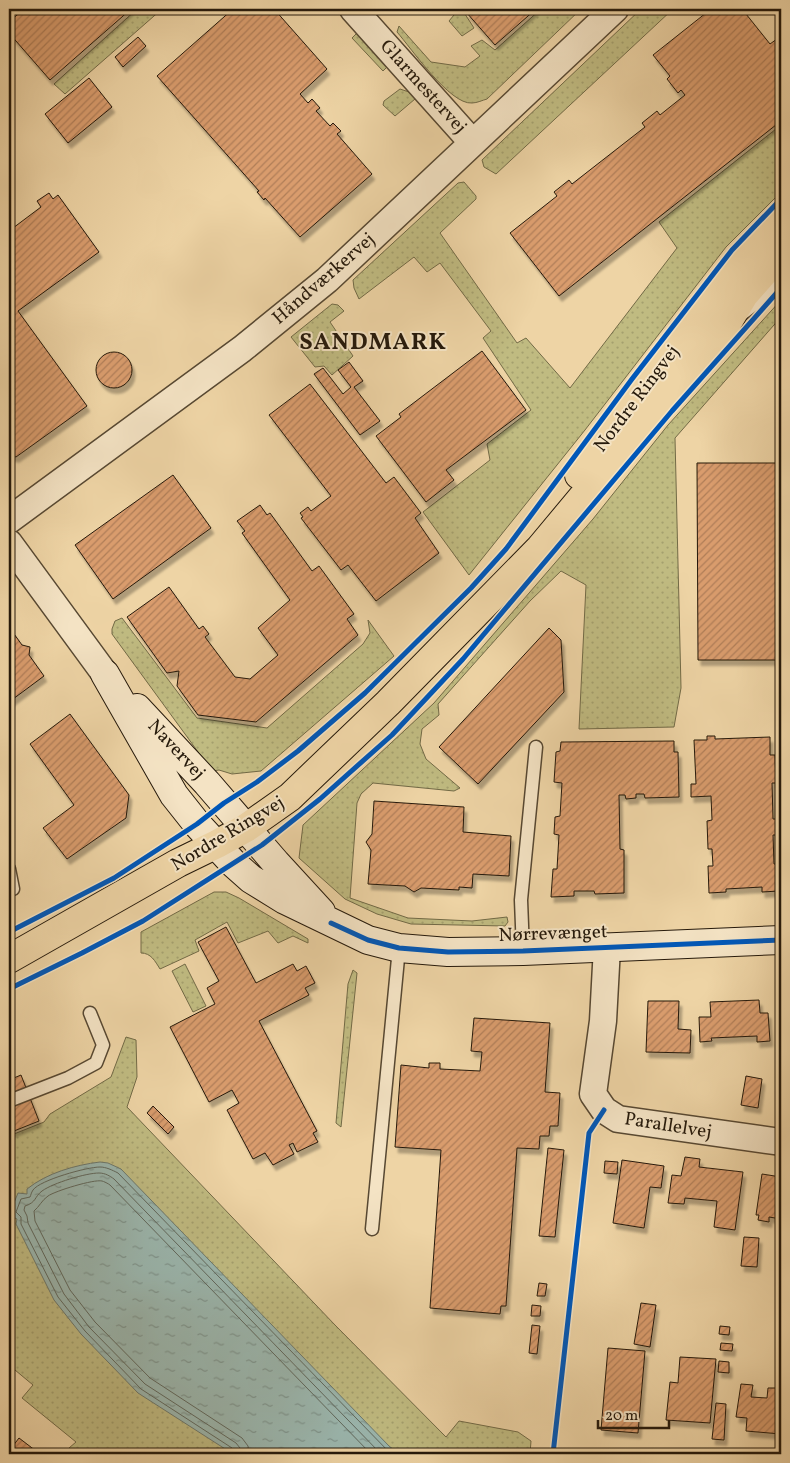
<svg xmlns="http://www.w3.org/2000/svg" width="790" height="1463" font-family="Vollkorn,serif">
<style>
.grass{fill:url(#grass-dots);stroke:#726a46}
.water{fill:url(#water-ripples);stroke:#6c786d}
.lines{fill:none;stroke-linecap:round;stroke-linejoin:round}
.shore{stroke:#60685d;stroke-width:1}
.building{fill:url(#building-hatch);stroke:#25190b;filter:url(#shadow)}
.lane-casing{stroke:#574832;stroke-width:15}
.street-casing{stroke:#574832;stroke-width:29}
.secondary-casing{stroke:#25190b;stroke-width:30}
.primary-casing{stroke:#25190b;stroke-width:30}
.lane{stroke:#f4e3c4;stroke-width:12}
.street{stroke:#f4e3c4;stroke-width:26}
.secondary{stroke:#f4e3c4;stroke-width:28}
.primary{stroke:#eed4a5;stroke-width:28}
.cycleway-casing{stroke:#f4e3c4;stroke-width:8}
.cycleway{stroke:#0057b8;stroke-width:5}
.labels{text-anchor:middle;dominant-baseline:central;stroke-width:4;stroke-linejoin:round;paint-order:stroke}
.street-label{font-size:19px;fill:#25190b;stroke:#f4e3c4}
.district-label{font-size:24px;font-weight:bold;letter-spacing:1px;fill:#25190b;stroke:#f4e3c4}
</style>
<defs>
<pattern id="grass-dots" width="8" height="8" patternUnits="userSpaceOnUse" patternTransform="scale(1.25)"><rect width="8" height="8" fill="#c0bb81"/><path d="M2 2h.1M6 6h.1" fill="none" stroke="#a5a06e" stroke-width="1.8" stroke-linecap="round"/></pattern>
<pattern id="water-ripples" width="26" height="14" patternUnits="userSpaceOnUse" patternTransform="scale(1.25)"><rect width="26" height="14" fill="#9bb7af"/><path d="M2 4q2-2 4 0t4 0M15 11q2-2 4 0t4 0" fill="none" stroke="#7e948d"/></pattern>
<pattern id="building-hatch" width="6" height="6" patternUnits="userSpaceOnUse" patternTransform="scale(1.25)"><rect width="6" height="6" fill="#d99c6d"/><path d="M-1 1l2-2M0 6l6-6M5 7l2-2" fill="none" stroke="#b07e58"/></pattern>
<filter id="shadow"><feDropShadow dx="3" dy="5.5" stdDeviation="1" flood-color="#0004"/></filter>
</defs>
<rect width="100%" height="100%" fill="#eed4a5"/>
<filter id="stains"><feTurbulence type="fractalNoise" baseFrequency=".004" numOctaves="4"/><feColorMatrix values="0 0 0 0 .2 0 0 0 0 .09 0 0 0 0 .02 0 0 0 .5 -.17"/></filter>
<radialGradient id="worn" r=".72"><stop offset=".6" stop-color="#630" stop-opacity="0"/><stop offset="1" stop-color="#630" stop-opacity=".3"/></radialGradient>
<!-- grass -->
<path class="grass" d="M137 9H162L65 94 54 84Z
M459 9H465L463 11 474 28 462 36 449 21Z
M541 9H581L487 99C483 100 477 103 472 103 450 105 411 48 397 32L399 26 431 62 465 67 480 56 471 46 482 40 495 50Z
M641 9H673L496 174 484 167 482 160Z
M358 32 388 66 383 71 352 38Z
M400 89 409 92 415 99 395 116 383 105 384 101Z
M781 125V192L726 247 585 430 469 575 423 512 490 460 487 444 531 410 483 338 491 331 440 263 427 272 414 257 359 299 354 288 353 280 458 183 464 182 476 196V199L440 233 517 343 526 338 570 388 677 248 659 222Z
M781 300V317L675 438 681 688 674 727 579 729 586 585 561 571 530 601 438 704 439 715 422 729 420 744 426 759 460 788 454 791 373 783 361 794 357 803 350 898 408 918 472 921 507 917 508 922 505 926 411 924 377 914 345 899 299 858 303 825 434 703 593 519 668 425Z
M332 304 338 305 344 311 330 322 353 356 332 375 324 366 315 367 291 337Z
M122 618 197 718 267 728 363 644 370 633 368 620 394 656 261 771 232 774 219 770 212 771 112 634V629L115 621Z
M214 892H226L239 898 308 939V943L293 936 278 943 268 931 238 943 227 922 195 940 199 951 160 969C155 961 151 953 141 953V932Z
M185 964 206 1006 193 1012 172 971Z
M353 970 357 973 341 1127 336 1123 348 984Z
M126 1037 136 1040 137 1077 127 1107 335 1325 446 1437 459 1421 518 1432 531 1441 530 1454H76L69 1448 76 1442 22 1398 33 1385 9 1365V1136L44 1122 50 1114 111 1077Z"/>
<!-- water -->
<path class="water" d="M100 1162 108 1163 121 1169 389 1446 399 1454H233L138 1393 81 1334 54 1300 16 1224 17 1219 9 1215 18 1193 27 1194V1189C47 1173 75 1165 100 1162Z"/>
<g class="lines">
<!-- shore -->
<path class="shore" d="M235 1454 232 1448 141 1389 85 1331 58 1297 21 1224V1217L16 1212 21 1199 30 1197C31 1195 31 1193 33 1190 40 1180 87 1167 100 1167 106 1167 112 1170 118 1173L391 1454
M241 1454 240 1448 236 1443 145 1384 89 1327 64 1294 28 1223 27 1216 24 1210 25 1206C37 1202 34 1197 42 1191 53 1183 86 1173 99 1173 105 1173 110 1176 114 1179L381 1454
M249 1454 248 1446 242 1438 150 1378 95 1322 70 1290 35 1221 34 1211C39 1207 42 1200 48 1196 55 1191 94 1179 102 1181 103 1181 109 1184 110 1185L371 1454"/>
</g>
<!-- building -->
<path class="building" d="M24 9H131L50 80 9 33V22Z
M233 9H274L327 69 300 94 308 103 312 99 320 108 316 111 330 126 333 123 341 131 337 134 372 174 300 237 265 198 264 200 257 192 259 191 157 76Z
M470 9H536L495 45 466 12Z
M711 9H742L770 44 781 36V121L559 296 510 233 557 196 554 192 569 180 572 184 645 127 642 123 657 111 660 115 685 95 681 90 678 93 667 79 670 76 653 55Z
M138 37 146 46 123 67 115 57Z
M89 78 112 107 68 143 45 114Z
M49 193 53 199 58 195 99 252 18 311 87 406 16 457 9 455V231L41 207 37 201Z
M482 351 526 410 446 470 454 480 426 502 376 436 401 417 399 414Z
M96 370a18 18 0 1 1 36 0a18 18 0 1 1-36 0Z
M349 362 363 381 354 387 380 421 360 435 314 374 323 368 343 394 351 387 338 370Z
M310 384 386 483 394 477 421 513 415 518 439 553 376 601 348 565 341 570 301 518 303 517 300 513 308 507 311 511 331 496 269 415Z
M697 463H781V660H698Z
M173 475 211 528 113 599 75 545Z
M260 505 267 515 270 513 312 571 319 566 354 614 347 619 358 635 256 722 198 715 177 686 179 671 167 673 127 617 169 587 199 629 203 626 209 634 205 637 235 677 250 679 278 655 258 628 290 600 242 533 245 531 237 521Z
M9 627 22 645 30 647 29 655 44 676 9 702Z
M549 628 561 640 564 692 478 784 439 747Z
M70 714 129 795 126 818 67 859 43 828 74 805 30 744Z
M707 736H715V739L770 737V755H775L776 783H772L773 819H777L778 835H773L774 864H779V891L762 892V887L726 889V892L709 893 708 866H713L712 849H708L707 821 712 820 711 796 691 797V784H696L694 740H707Z
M674 741V752H678L679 797 645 798 644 794H636V798L626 799 625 795H619L620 849 624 850V893L595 894 594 891H574V896L551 897 553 869H557L559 835 554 834 555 817 560 816 562 783 554 782 556 752 560 751 561 742Z
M374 801 464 807 463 832 511 836 509 876 473 874 472 888 459 887V890L421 888 414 892 405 886 368 884 371 850 366 842 372 834Z
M226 927 256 983 293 964 297 971 306 966 315 983 305 988 309 995 259 1021 317 1131 313 1133 318 1142 297 1152 293 1143 289 1145 294 1154 273 1165 265 1153 253 1159 227 1110 239 1103 232 1090 209 1102 170 1027 215 1004 207 988 219 981 198 942Z
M759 1000 760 1013H768L770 1041 757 1042V1036L711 1038 712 1041 700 1042 699 1017H711L710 1002Z
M648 1001H679L678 1029 691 1030 690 1053 646 1052Z
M474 1018 550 1023 545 1092 560 1093 558 1126H550L549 1136H540L539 1149 517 1148 506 1306H501L500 1314 430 1308 441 1150 395 1147 401 1065 429 1068V1063H440V1069L480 1071 482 1052 471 1051Z
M21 1075 39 1121 9 1133V1080Z
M746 1076 762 1079 758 1108 741 1105Z
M153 1106 174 1127 168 1134 147 1113Z
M548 1148 564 1150 555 1237 539 1236Z
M685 1157 700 1159 699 1167 743 1172 735 1230 714 1227 717 1201 685 1198 684 1204 668 1203 672 1175 681 1176Z
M622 1160 664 1166 661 1188 650 1187 644 1228 613 1223Z
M605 1161 618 1162 617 1174 604 1173Z
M762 1174 781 1177V1219L769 1217V1222L758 1220 759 1215H756Z
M744 1237 759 1238 757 1267 741 1266Z
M539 1283 547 1284 545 1296H537Z
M641 1303 656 1305 650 1347 634 1344Z
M532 1305 541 1306 540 1316H531Z
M532 1325 540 1326 537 1354 529 1353Z
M720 1326 730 1327 729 1335 719 1334Z
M721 1343 733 1344 732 1351 720 1350Z
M608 1348 645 1351 638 1433 601 1430Z
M680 1357 716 1359 710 1423 666 1420 670 1382 678 1383Z
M719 1361 729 1362V1373L718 1372Z
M741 1384 753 1385 751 1397 767 1398 768 1388H778L777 1399H781V1434L746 1431 747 1418 736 1417Z
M716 1403 726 1404 724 1440 712 1439Z
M19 1438 40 1454H9V1451Z"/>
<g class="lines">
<defs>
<path id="lane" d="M742 314 756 303 781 275
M9 869 13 889
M523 951 521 900 536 747
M9 1101 68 1078 96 1063 103 1045 90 1013
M372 1229 399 948"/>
<path id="street" d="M353 9 472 142
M9 520 242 349 327 280 615 9
M9 543 105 674
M607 947 603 1021 593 1094 604 1110 618 1119 781 1142"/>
<path id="secondary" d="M105 674 174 795 197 824 233 863 251 879 285 900 368 940 399 948 448 952 523 951 781 940
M137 708 207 783 276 863 321 912"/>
<path id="primary" d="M579 475 725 282 781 219
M9 959 178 863 217 844 246 828 290 797 388 703 540 548 726 325 744 295 781 253"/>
</defs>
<!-- lane casing -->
<use href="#lane" class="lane-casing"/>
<!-- street casing -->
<use href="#street" class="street-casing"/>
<!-- secondary casing -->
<use href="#secondary" class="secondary-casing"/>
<!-- primary casing -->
<use href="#primary" class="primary-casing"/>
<!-- lane -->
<use href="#lane" class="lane"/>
<!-- street -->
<use href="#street" class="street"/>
<!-- secondary -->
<use href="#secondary" class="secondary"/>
<!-- primary -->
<use href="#primary" class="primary"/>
<defs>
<path id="cycleway" d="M331 923 368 940 399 948 448 952 523 951 781 940
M9 932 114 878 197 824 224 803 257 782 298 751 365 693 471 588 506 549 632 379 732 250 781 199
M9 989 82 953 143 921 262 845 320 799 392 735 463 659 672 411 781 288
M553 1454 589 1133 604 1110"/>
</defs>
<!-- cycleway casing -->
<use href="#cycleway" class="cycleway-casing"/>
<!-- cycleway -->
<use href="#cycleway" class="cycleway"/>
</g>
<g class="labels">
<!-- street labels -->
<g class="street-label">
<text transform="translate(423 87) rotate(48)">Glarmestervej</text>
<text transform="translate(324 279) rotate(-41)">Håndværkervej</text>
<text transform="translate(637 399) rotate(-53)">Nordre Ringvej</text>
<text transform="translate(176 750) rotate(47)">Navervej</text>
<text transform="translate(228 834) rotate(-31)">Nordre Ringvej</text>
<text transform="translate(553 934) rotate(-2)">Nørrevænget</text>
<text transform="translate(668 1126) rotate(9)">Parallelvej</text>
</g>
<!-- district labels -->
<g class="district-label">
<text x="373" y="343">SANDMARK</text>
</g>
</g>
<!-- margin -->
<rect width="790" height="1463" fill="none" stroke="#eed4a5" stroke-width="30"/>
<rect x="10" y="10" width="770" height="1443" fill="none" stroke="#25190b" stroke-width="2.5"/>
<rect x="15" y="15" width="760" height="1433" fill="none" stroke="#25190b"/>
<!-- scale -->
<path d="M598 1420v8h71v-8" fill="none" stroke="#25190b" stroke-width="2.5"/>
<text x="605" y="1420" font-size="15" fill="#25190b" stroke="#f4e3c4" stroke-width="4" paint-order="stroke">20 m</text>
<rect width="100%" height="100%" filter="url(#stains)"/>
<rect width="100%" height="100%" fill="url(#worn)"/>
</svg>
